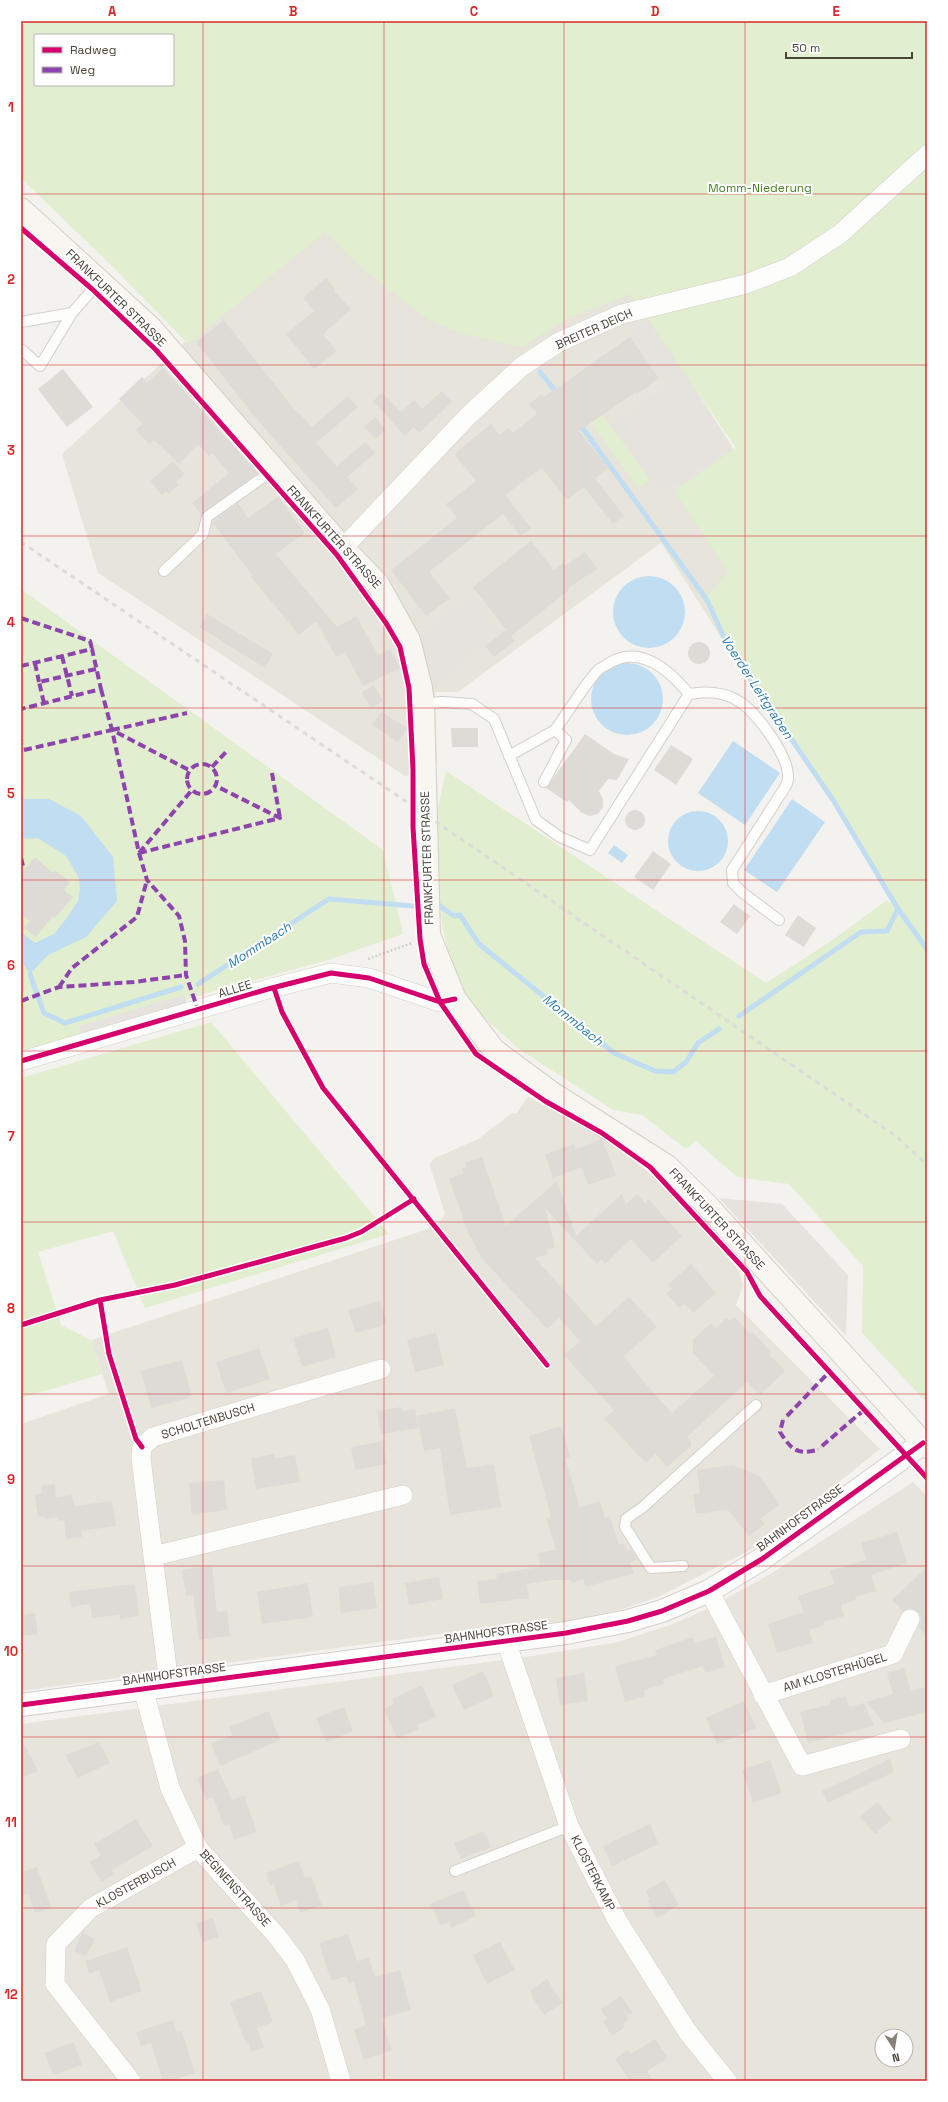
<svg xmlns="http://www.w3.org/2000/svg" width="948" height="2102" font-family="'Space Grotesk',sans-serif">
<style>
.residential{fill:#e7e4dc;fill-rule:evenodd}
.green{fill:#e1eecf;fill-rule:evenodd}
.parking{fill:#e6e3df}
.water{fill:#c0ddf1}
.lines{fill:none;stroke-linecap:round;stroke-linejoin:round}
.stream{stroke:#c0ddf1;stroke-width:5}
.building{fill:#dedbd6}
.service-casing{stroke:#d2d0cb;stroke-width:12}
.minor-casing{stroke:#d2d0cb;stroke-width:20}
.tertiary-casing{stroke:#d2d0cb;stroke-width:24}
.secondary-casing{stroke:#d3cfc5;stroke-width:24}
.path{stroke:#d3d2cc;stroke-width:2.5;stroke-dasharray:2 2;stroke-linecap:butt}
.service{stroke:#fdfdfc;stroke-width:10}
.minor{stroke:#fdfdfc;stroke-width:19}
.tertiary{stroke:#fdfdfc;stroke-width:22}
.secondary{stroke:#f7f6f1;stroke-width:22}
.rail{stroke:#dbdbda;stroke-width:3;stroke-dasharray:5 5;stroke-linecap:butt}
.quiet{stroke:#8e44ad;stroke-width:4;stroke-dasharray:8 4;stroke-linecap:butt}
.cycleway-casing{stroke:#fff;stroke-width:8}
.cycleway{stroke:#d6006c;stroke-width:5}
.grid{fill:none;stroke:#d62828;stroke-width:1;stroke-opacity:0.55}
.labels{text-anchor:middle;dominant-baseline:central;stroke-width:4;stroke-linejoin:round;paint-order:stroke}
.park-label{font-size:12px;fill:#4a7f2a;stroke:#fff}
.street-label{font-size:12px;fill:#4b4439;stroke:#fff}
.water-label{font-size:13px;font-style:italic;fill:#2e7ab2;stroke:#fff}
.neatline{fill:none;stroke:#d62828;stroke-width:1.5}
.grid-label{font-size:13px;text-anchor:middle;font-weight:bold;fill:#d62828}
</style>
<rect width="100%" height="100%" fill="#f4f2ee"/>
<!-- residential -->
<path class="residential" d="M320 227 638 287 646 310 826 596 740 667 661 543 458 692H435L437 763 405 776 98 573 62 454 188 339Z
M528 1097 609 1140 654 1177 720 1247 738 1270 743 1285 736 1305 880 1449 762 1544 660 1596 623 1609 568 1621 507 1625 21 1691V1424L109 1394 91 1340 437 1226 445 1214 430 1166 431 1162 435 1158 478 1139 512 1113 516 1114Z
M913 1482 927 1496V2081H21V1724L526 1657 618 1642 670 1625 703 1611 772 1573ZM882 2036H906V2060H882Z"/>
<!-- green -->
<path class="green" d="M21 21H927V1403L862 1333 863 1266 789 1184 737 1177 696 1141 686 1149 642 1115 613 1110 519 1049 488 1021 471 1002 451 965 443 928 435 869 433 831 446 771 766 983 831 941 887 900 889 903 893 901 828 790 722 642 704 600 728 572 674 491 736 448 631 294 569 318 521 347 467 335 440 325 423 316 363 269 325 232 188 344 117 271 21 178ZM35 35H173V85H35Z
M602 414 650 480 638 488 591 423Z
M21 589 383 850 403 934 328 960 211 992 21 1053Z
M211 1022 389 1234 145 1308 113 1231 38 1252 61 1325 91 1340 102 1374 21 1398V1078Z"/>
<!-- parking -->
<path class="parking" d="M649 324 730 449 662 493 610 422 625 412 629 418 638 409 637 406 666 386 627 332Z
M473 595 501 632 433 686 431 667 419 636Z
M184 995 190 1013 84 1043 79 1026Z
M719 1198 782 1204 848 1275 846 1336Z"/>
<!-- water -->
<path class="water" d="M613 612a36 36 0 1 1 72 0a36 36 0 1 1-72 0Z
M591 699a36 36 0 1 1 72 0a36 36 0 1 1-72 0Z
M733 741 780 773 745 825 698 793Z
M21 799H49L81 816 113 857 117 901 86 937 48 955 30 974 21 961V932L35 943 54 934 66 919 78 901 80 890 79 878 66 856 38 838 21 839Z
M792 799 825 822 777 892 744 870Z
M668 841a30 30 0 1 1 60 0a30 30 0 1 1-60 0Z
M614 845 628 855 622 863 608 853Z"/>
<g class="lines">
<!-- stream -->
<path class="stream" d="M540 372 558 394
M579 423 707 600 729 648 833 800 898 909 927 949
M440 906 454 916 460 915 479 944 614 1053 655 1071 673 1072 686 1062 698 1043 719 1029
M30 974 44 1013 65 1023 181 987
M198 984 329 899 413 906
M739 1016 861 932 887 931 898 909"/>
</g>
<!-- building -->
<path class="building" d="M326 278 336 289 334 291 351 309 323 334 337 351 314 369 286 334 314 311 303 298Z
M224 320 298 414 299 413 312 427 348 396 358 407 316 443 337 466 365 442 375 453 347 477 358 489 336 508 258 421 196 342Z
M630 337 659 378 637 394 636 392 579 431 608 468 595 478 624 516 613 524 584 487 567 500 542 468 505 495 531 528 520 536 503 514 429 572 450 598 426 616 391 570 457 518 446 504 476 481 454 454 491 424 500 435 508 428 513 433 537 414 529 404 542 394 544 397Z
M163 368 258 473 201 514 192 503 229 473 212 453 209 456 198 444 179 464 154 440 149 444 136 430 143 424 119 399 142 377 147 383Z
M63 369 93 407 67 427 38 389Z
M442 391 452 402 419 433 414 427 405 436 373 401 382 393 401 412 414 400 422 409Z
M375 417 386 430 375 439 364 427Z
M173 461 185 474 176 482 179 484 169 494 166 491 162 495 150 481Z
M278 497 305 533 276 554 337 627 356 616 378 655 390 649 400 668 363 686 345 652 336 657 316 621 299 635 250 576 252 575 212 522 238 503 248 518Z
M531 541 554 570 563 563 565 566 585 552 597 569 568 588 569 590 511 636 473 587Z
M207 614 273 654 265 668 199 627Z
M506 630 515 641 494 657 485 646Z
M688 653a11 11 0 1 1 22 0a11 11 0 1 1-22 0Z
M374 685 383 701 371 708 362 692Z
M381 712 407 728 398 742 372 725Z
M451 728H478V747H452Z
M585 734 614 754 629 759 617 780 608 779 599 791 603 799V807L598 814 590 816 582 813 569 800 567 802 546 788Z
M671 745 693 759 676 785 654 770Z
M625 820a10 10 0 1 1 20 0a10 10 0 1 1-20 0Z
M653 851 671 864 653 890 634 877Z
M35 857 53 873 55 870 70 882 64 890 73 897 55 918 53 916 36 937 24 928 30 921 21 914V874Z
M734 904 750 916 737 934 720 922Z
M798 915 816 928 804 947 785 935Z
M602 1139 616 1175 588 1185 582 1167 553 1178 545 1154 574 1144 576 1149Z
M482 1157 506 1226 557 1181 576 1236 622 1194 626 1204 637 1194 645 1203 648 1199 682 1236 653 1263 631 1239 605 1264 601 1259 597 1264 545 1208 555 1247 547 1250 548 1254 535 1258 596 1326 629 1297 657 1327 624 1356 644 1382 672 1413 714 1376 693 1353V1340L711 1323 716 1328 726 1318 729 1321 734 1317 750 1334 753 1332 771 1352 769 1354 785 1371 760 1395 747 1382 687 1437 691 1441V1446L667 1467 655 1454 646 1463 604 1419 614 1410 564 1355 580 1341 559 1318 547 1329 480 1256 471 1237 470 1238 449 1178 464 1173 462 1168 467 1167 465 1162Z
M691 1264 716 1293 693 1313 685 1304 679 1308 666 1293 672 1289 668 1285Z
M380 1301 387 1324 355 1333 348 1310Z
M328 1328 336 1357 302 1367 293 1338Z
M436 1332 444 1365 415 1372 407 1340Z
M259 1348 270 1379 226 1393 216 1362Z
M182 1360 192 1397 151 1408 141 1371Z
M401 1407 402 1411 415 1409 419 1428 381 1434 377 1411Z
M455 1408 467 1468 494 1464 501 1507 450 1515 440 1448 424 1451 417 1416Z
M561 1426 570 1457 565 1458 580 1507 600 1501 605 1518 610 1516 619 1545 624 1543 627 1551 631 1549 638 1560 630 1562 634 1573 586 1587 583 1579 572 1583 571 1580H552L527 1584 529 1598 480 1604 477 1581 497 1579 496 1574 540 1567 538 1553 556 1550 546 1518 551 1516 529 1436Z
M383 1441 387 1464 355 1470 351 1447Z
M274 1454 275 1458 295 1455 300 1482 256 1489 251 1458Z
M732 1465 759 1476 780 1504 760 1519 765 1524 749 1536 728 1510 696 1514 693 1495 700 1493 697 1470Z
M224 1480 227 1510 192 1515 189 1483Z
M55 1484 56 1497 72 1495 74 1506 112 1501 116 1526 81 1531 82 1537 66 1539 64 1520 58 1521V1517L45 1519V1516L38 1517 35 1495 42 1494 41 1486Z
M897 1532 907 1563 871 1575 876 1591 855 1597 856 1600 841 1605 844 1616 823 1622 824 1625 809 1630 813 1643 777 1653 768 1624 803 1612 798 1596 834 1584 830 1571 866 1560 861 1543Z
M212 1566 217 1612 227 1611 230 1636 199 1640 193 1595 186 1596 182 1570Z
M927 1567V1636L918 1627 921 1619 919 1613 910 1608 903 1611 892 1600Z
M439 1577 443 1599 409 1605 405 1583Z
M373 1582 377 1608 341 1613 338 1587Z
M308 1583 313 1617 262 1624 257 1592Z
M135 1584 139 1616 120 1619V1615L92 1618 90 1604 71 1607 69 1592Z
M35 1613 38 1634 21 1636V1615Z
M693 1637 695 1643 716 1637 725 1667 705 1673 703 1666 684 1672 663 1679 664 1684 644 1690 645 1696 625 1702 615 1666 657 1655 655 1650Z
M904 1668 911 1691 927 1687V1712L884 1723 866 1702 893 1694 887 1673Z
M483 1671 494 1696 464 1710 452 1685Z
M584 1673 588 1701 560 1705 556 1678Z
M422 1685 436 1717 417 1725 419 1729 397 1739 384 1709 394 1704 392 1699Z
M846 1696 849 1707 864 1703 874 1726 808 1743 800 1712 831 1704 830 1700Z
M744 1701 756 1728 717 1744 706 1718Z
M344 1707 353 1731 326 1742 316 1718Z
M269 1711 280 1740 220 1766 211 1744 232 1735 229 1727Z
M21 1738 38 1771 21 1778Z
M99 1742 110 1763 78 1778 65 1755Z
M890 1759 894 1772 828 1803 822 1791Z
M770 1760 782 1793 753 1803 742 1770Z
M218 1769 232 1800 244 1795 257 1832 234 1840 229 1825 224 1826 213 1797 206 1800 197 1778Z
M877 1802 892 1819 875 1834 860 1817Z
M136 1819 153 1846 112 1870 114 1874 101 1882 89 1862 101 1855 94 1844Z
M650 1824 659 1844 612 1866 603 1846Z
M484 1831 491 1847 461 1859 454 1843Z
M299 1861 305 1878 311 1876 322 1905 300 1913 296 1900 281 1906 273 1884 270 1886 266 1873Z
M37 1867 51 1908 35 1913 28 1894 21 1896V1872Z
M665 1880 679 1905 657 1918 648 1901 650 1900 645 1891Z
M463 1890 476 1916 451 1928 449 1922 441 1926 430 1904Z
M213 1918 219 1937 202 1942 196 1923Z
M82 1933 95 1939 86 1956 74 1951Z
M348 1934 357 1961 369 1958 375 1977 400 1970 411 2010 381 2018 392 2050 364 2060 354 2030 366 2025 354 1982 349 1984 346 1976 331 1981 319 1943Z
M500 1942 515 1970 487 1984 473 1955Z
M127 1947 142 1991 110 2002 99 1970 89 1974 85 1961Z
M547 1979 563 2003 544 2015 531 1995V1990Z
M261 1991 273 2022 257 2028 264 2047 251 2052 248 2043 246 2044 230 2002Z
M621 1996 633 2013 627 2016 629 2020 623 2024 625 2027 612 2036 603 2022 607 2019 601 2009Z
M173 2020 177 2032 182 2031 195 2073 170 2081H163L151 2043 141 2046 136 2032Z
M655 2039 668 2058 647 2071 654 2081H630L615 2059 628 2050 631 2054Z
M74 2042 82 2065 53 2075 45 2053Z"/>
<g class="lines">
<defs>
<path id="service" d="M21 322 72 313
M21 349 40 366 72 313 100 281
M164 571 203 534 207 517 266 475 273 468
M423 704 442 702 472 704 494 719 536 820 560 837 590 850 689 694C706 691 726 692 740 702 757 713 788 755 788 776 789 783 784 789 780 795L732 870 733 883 743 893 779 920
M555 730C569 711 582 688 598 670 602 667 607 665 611 662 642 645 671 672 689 694
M509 756 555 730 566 740 544 782
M683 1566 651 1568 625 1527 626 1519 643 1507 756 1405
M455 1871 569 1826"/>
<path id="minor" d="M343 548 468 416 521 367 559 342 622 314 746 284 790 267 840 234 927 155
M21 1061 268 989 331 973 369 978 440 1002 455 999
M154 1556 403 1495
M709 1591 802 1766 901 1739
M506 1641 569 1826 617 1920 687 2031 727 2081
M169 1685 141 1458 142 1447 153 1437 381 1369
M143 1688 170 1788 198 1848 276 1935 295 1960 320 2009 341 2081
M763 1695 893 1654 910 1619
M131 2081 55 1984 56 1944 91 1908 198 1848"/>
<path id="tertiary" d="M21 1705 566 1633 628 1621 662 1611 709 1591 762 1559 923 1443"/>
<path id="secondary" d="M21 209 150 327 343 548 378 584 409 640 421 688 423 704 429 935 455 999 494 1050 552 1093 667 1166 706 1204 927 1447"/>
</defs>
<!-- service casing -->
<use href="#service" class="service-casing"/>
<!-- minor casing -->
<use href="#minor" class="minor-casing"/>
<!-- tertiary casing -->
<use href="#tertiary" class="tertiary-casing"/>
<!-- secondary casing -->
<use href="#secondary" class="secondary-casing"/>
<!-- path -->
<path class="path" d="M21 735 24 750 21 751
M21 869 23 866
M368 959 412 943
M783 1420 787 1416
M817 1450 822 1446"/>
<!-- service -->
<use href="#service" class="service"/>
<!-- minor -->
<use href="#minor" class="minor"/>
<!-- tertiary -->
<use href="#tertiary" class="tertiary"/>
<!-- secondary -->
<use href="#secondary" class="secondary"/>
<!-- rail -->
<path class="rail" d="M21 542 404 800 896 1136 927 1165"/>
<!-- quiet -->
<path class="quiet" d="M21 618 90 641 92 649
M62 656 72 696
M35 663 39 682
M21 666 92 649 101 689 21 709
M101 689 112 730 189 770
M44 703 39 682 96 669
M112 730 187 713
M24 750 112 730 139 853 147 880 179 916 185 941 186 975 198 1010
M187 779a15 15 0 1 1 30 0a15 15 0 1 1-30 0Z
M212 767 226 752
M272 773 280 818
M139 853 280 818 216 786
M139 853 192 790
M21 858 23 866
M59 987 72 968 137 917 147 880
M21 1001 59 987 134 982 186 975
M787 1416 830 1371
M783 1420 780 1432C791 1449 796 1455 817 1450
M822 1446 865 1409"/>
<defs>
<path id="cycleway" d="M21 228 92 289 156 350 337 555 386 623 400 647 409 688 413 769V827L420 939 424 964 440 1002 476 1054 545 1101 602 1133 650 1167 747 1272 760 1296 927 1478
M274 988 282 1012 323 1088 547 1365
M21 1061 268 989 331 973 369 978 440 1002 455 999
M100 1300 175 1285 346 1238 361 1232 414 1199
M21 1325 100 1300 109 1354 136 1439 142 1447
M21 1705 566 1633 628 1621 662 1611 709 1591 762 1559 923 1443"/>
</defs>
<!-- cycleway casing -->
<use href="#cycleway" class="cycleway-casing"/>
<!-- cycleway -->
<use href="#cycleway" class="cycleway"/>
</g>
<!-- grid -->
<path class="grid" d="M203 21V2081M384 21V2081M564 21V2081M745 21V2081M21 194H927M21 365H927M21 536H927M21 708H927M21 880H927M21 1051H927M21 1222H927M21 1394H927M21 1566H927M21 1737H927M21 1908H927"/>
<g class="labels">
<!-- park labels -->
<g class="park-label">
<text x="760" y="188">Momm-Niederung</text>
</g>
<!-- street labels -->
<g class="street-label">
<text transform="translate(116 298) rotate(44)">FRANKFURTER STRASSE</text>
<text transform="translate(594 329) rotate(-24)">BREITER DEICH</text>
<text transform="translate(334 537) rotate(48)">FRANKFURTER STRASSE</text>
<text transform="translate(427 858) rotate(-92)">FRANKFURTER STRASSE</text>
<text transform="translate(235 989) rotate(-17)">ALLEE</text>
<text transform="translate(717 1219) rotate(47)">FRANKFURTER STRASSE</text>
<text transform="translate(208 1421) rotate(-17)">SCHOLTENBUSCH</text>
<text transform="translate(800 1518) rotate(-36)">BAHNHOFSTRASSE</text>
<text transform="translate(496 1632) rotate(-8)">BAHNHOFSTRASSE</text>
<text transform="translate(835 1672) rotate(-17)">AM KLOSTERHÜGEL</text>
<text transform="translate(174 1674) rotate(-8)">BAHNHOFSTRASSE</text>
<text transform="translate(593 1873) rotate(63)">KLOSTERKAMP</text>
<text transform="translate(136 1883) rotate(-29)">KLOSTERBUSCH</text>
<text transform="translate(235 1888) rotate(48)">BEGINENSTRASSE</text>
</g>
<!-- water labels -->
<g class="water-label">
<text transform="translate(757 687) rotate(57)">Voerder Leitgraben</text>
<text transform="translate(259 945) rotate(-33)">Mommbach</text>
<text transform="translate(573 1020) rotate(39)">Mommbach</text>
</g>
</g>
<!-- border -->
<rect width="948" height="2102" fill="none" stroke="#ffffff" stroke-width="44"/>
<!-- legend -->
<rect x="34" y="34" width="140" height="52" fill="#ffffff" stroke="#b7b4b0"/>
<rect x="42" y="47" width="20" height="6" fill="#d6006c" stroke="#b7b4b0"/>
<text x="70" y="54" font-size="12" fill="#4b4439">Radweg</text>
<rect x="42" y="67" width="20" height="6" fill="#8e44ad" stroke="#b7b4b0"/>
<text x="70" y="74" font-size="12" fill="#4b4439">Weg</text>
<!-- north arrow -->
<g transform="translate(894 2048) rotate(168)"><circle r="19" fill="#ffffff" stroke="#b7b4b0"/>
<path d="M0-3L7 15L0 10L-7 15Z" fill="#868178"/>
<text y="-6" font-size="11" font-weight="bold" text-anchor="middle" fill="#4b4439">N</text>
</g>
<!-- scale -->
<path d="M786 52v6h126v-6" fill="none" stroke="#4b4439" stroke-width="2"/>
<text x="792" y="52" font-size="12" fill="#4b4439" stroke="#ffffff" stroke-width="3" paint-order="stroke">50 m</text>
<rect x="22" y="22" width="904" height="2058" class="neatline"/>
<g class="grid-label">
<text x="112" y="16">A</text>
<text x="293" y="16">B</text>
<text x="474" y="16">C</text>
<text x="655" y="16">D</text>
<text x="836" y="16">E</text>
<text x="11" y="112">1</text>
<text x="11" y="284">2</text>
<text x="11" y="455">3</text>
<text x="11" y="627">4</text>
<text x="11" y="798">5</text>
<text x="11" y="970">6</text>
<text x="11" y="1141">7</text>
<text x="11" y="1313">8</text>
<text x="11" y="1484">9</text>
<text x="11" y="1656">10</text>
<text x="11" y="1827">11</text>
<text x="11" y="1999">12</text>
</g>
</svg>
